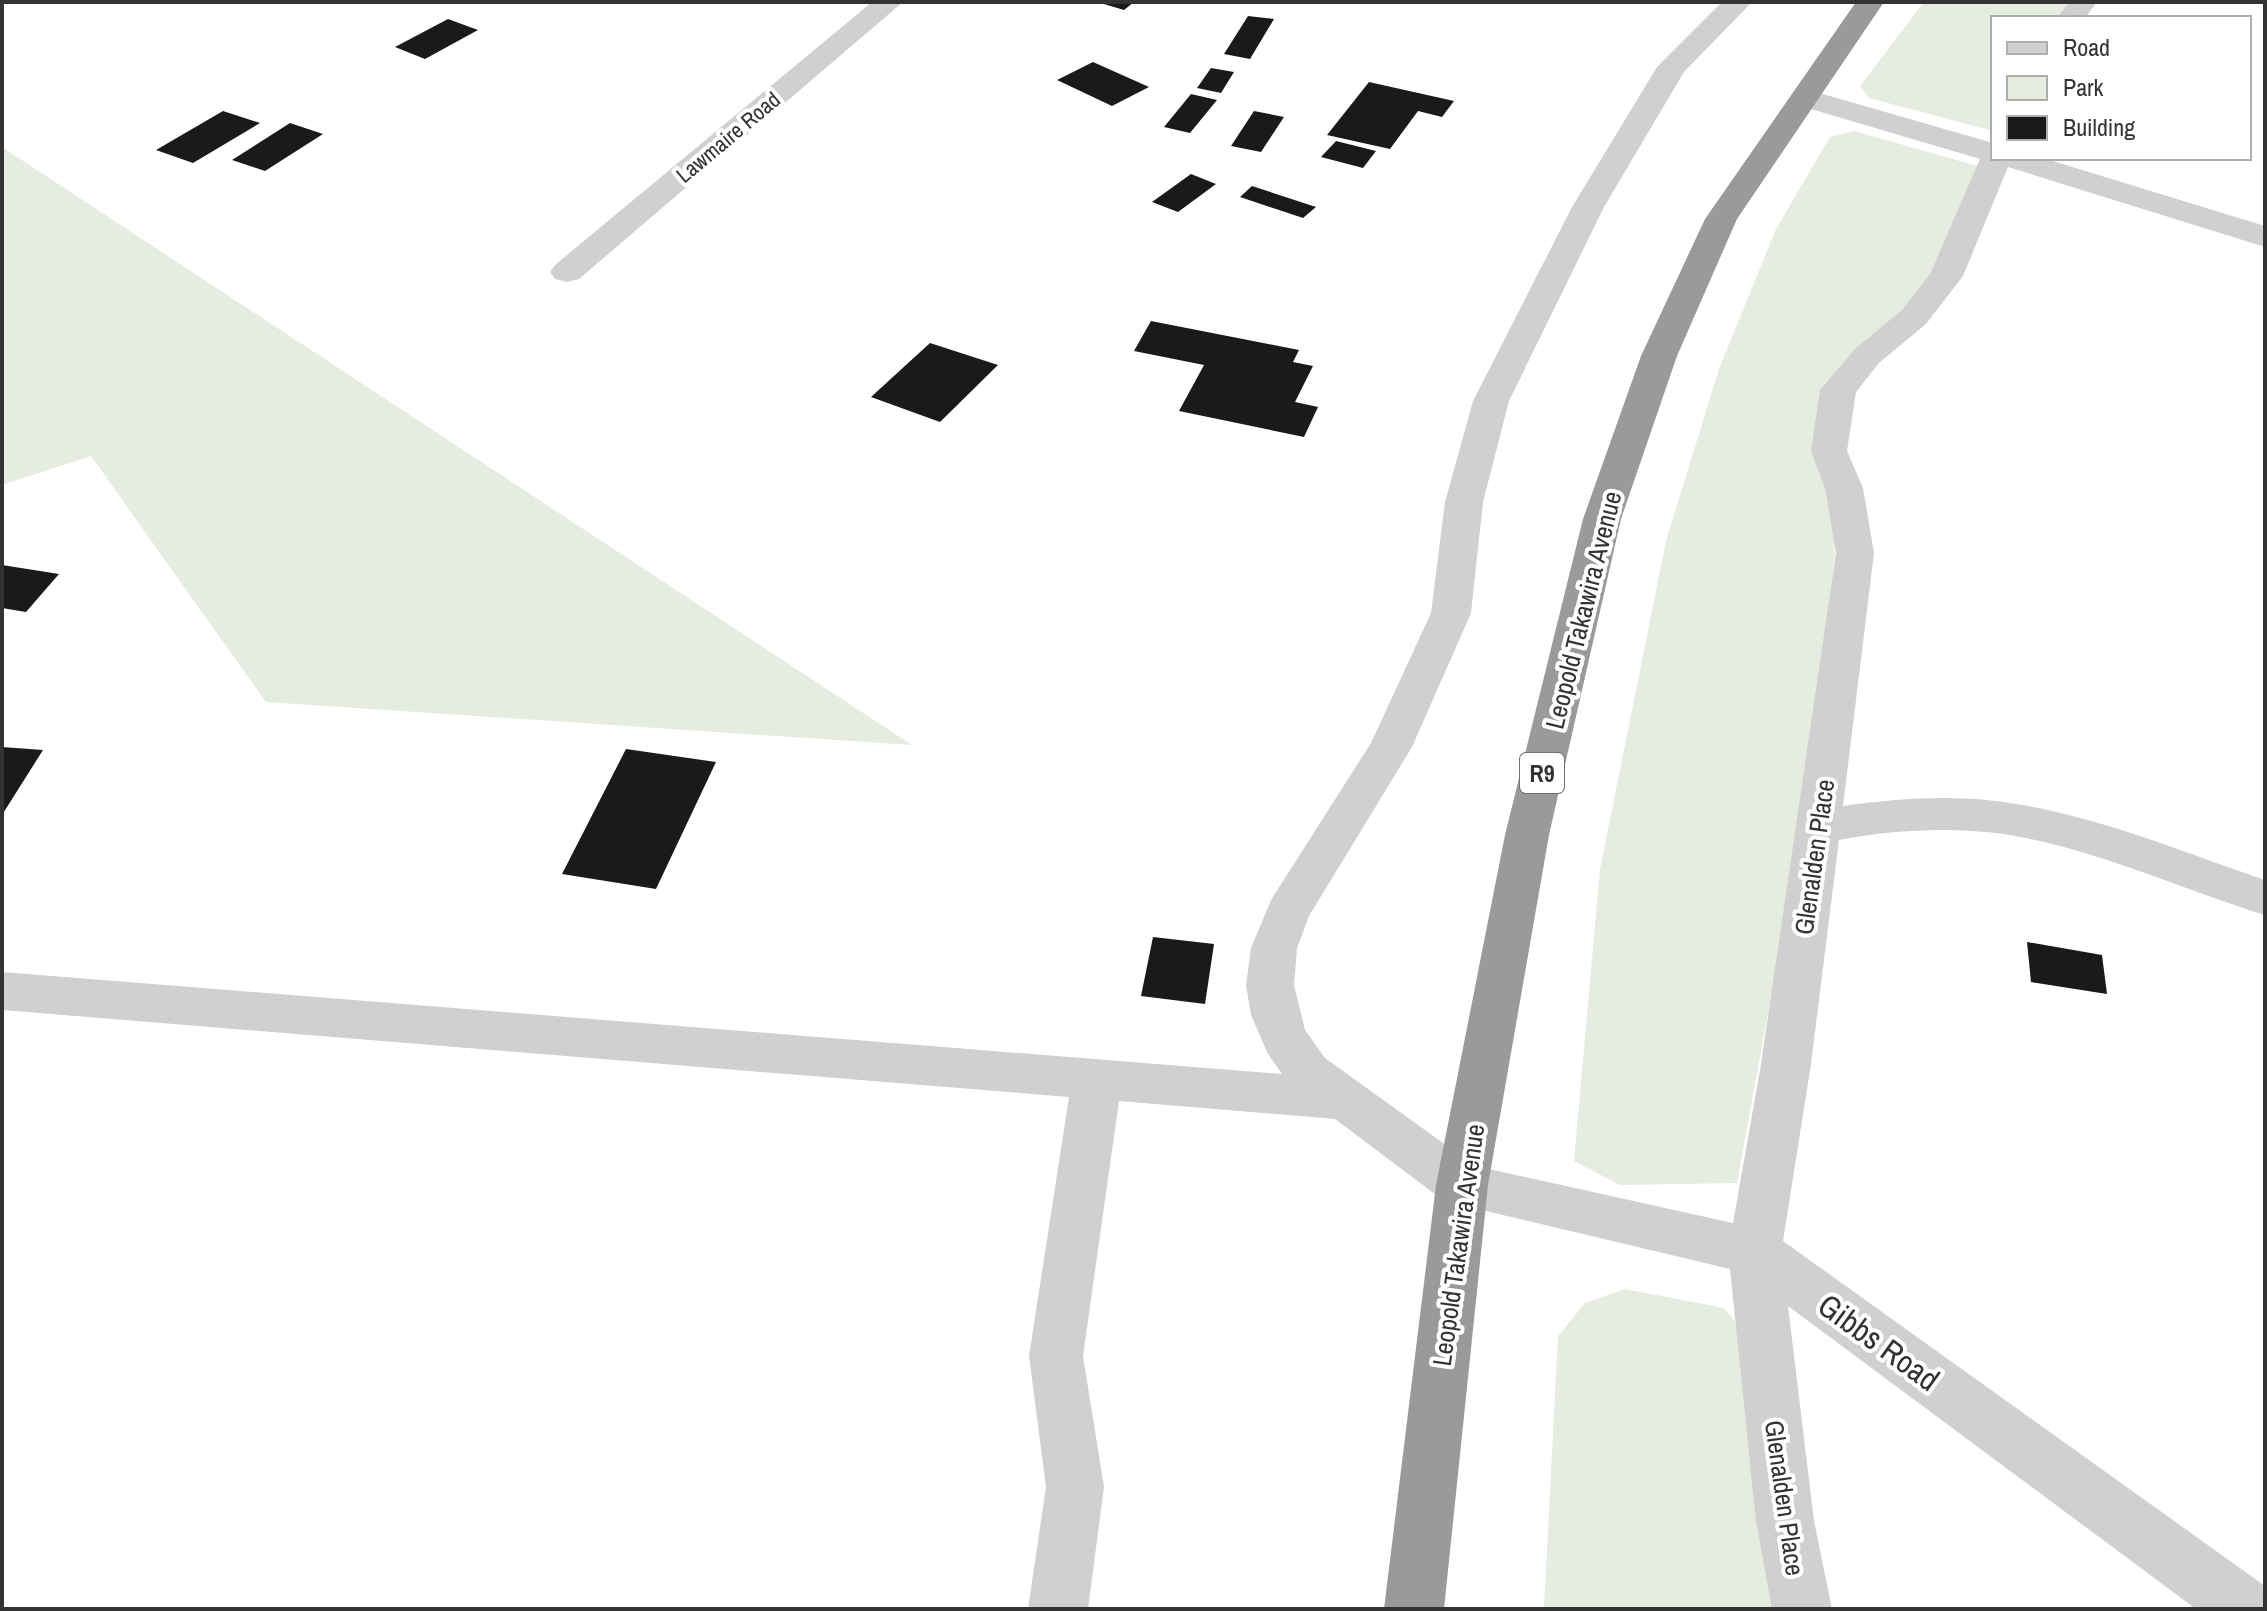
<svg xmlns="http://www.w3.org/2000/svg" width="2267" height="1611" font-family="'Archivo Narrow',sans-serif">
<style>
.green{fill:#e6ecdf}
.building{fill:#1a1a1a}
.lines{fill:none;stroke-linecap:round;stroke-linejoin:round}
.minor{fill:#d0d0d0;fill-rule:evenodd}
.highway{fill:#9a9a9a;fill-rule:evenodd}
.labels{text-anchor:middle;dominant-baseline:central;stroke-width:8;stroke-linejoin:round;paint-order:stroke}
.far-street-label{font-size:22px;fill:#333;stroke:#fff}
.shield{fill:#fff;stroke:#707070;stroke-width:2}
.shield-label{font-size:24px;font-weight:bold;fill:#333}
.street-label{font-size:26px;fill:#333;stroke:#fff}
.near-street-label{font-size:32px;fill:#333;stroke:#fff}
</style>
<rect width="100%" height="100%" fill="#fff"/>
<!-- green -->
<path class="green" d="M1924 2H2068L2059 18H1993V131L1869 98 1860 86Z
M1854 131 1981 167 1932 276 1903 313 1863 348 1831 488 1835 555 1803 822 1737 1183 1620 1185 1574 1161 1600 869 1666 541 1719 369 1776 229 1830 137Z
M2 147 912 745 266 702 91 456 2 485Z
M1625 1289 1724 1308 1748 1338 1780 1609H1544L1558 1336 1585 1303Z"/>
<!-- building -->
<path class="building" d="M1097 2H1134L1124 10Z
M1248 16 1274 19 1250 59 1224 54Z
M448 19 478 30 425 59 395 47Z
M1093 62 1149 87 1112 106 1057 80Z
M1211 68 1234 72 1221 93 1197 88Z
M1369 82 1454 101 1442 117 1418 111 1390 149 1327 135Z
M1191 94 1217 100 1190 133 1164 127Z
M223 111 260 123 193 163 156 150Z
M1254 111 1284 117 1261 152 1231 146Z
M290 123 323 134 265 171 232 160Z
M1336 141 1376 151 1363 168 1321 157Z
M1191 174 1216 184 1178 212 1152 202Z
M1252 186 1316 207 1303 218 1240 197Z
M1151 321 1299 350 1293 362 1313 366 1295 402 1318 407 1304 437 1179 411 1204 365 1134 351Z
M930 343 998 365 940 422 871 397Z
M2 565 59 574 26 612 2 608Z
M2 747 43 750 2 815Z
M626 749 716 762 656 889 562 874Z
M1153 937 1214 944 1205 1004 1141 996Z
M2027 942 2102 955 2107 994 2031 982Z"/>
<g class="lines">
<!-- minor -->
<path class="minor" d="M872 2H903L579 279 567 282 555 279 550 272 555 265Z
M1722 2H1752L1684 72 1604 207 1509 401 1483 502 1471 613 1412 747 1309 916 1297 948 1294 985 1305 1030 1325 1058 1475 1166 1733 1223 1761 1064 1836 553 1825 488 1811 451 1820 390 1855 349 1902 310 1930 274 1980 159 1794 104 1790 98 1794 92H1816L1993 143V158H2043L2265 226V247L2008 167 1963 276 1926 324 1879 363 1856 392 1847 451 1863 488 1874 553 1843 806C1893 799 1945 795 1995 801 2088 812 2177 850 2265 880V915C2184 890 2105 853 2021 837 1961 826 1898 829 1839 840L1811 1064 1783 1241 2265 1586V1609H2196L1788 1306 1814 1521 1832 1609H1772L1756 1521 1730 1269 1444 1201 1335 1119 1119 1101 1083 1356 1104 1487 1088 1609H1028L1046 1487 1029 1356 1069 1097 2 1010V972L1282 1074 1268 1054 1251 1015 1246 985 1251 948 1271 900 1371 743 1431 613 1445 502 1473 401 1572 207 1657 67Z
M2069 2H2097L2085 18H2057Z"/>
<!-- highway -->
<path class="highway" d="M1856 2H1884L1737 219 1677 356 1621 519 1549 835 1488 1185 1444 1609H1384L1436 1185 1505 835 1583 519 1641 356 1705 219Z"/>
</g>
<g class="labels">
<!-- far-street labels -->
<g class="far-street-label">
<text transform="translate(728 137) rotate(-40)">Lawmaire Road</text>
</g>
<!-- shield labels -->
<rect class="shield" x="1520" y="753" width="44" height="40" rx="6"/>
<g class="shield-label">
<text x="1542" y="773">R9</text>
</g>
<!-- street labels -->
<g class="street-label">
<text transform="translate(1583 610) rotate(-76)">Leopold Takawira Avenue</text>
<text transform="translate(1814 857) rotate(-82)">Glenalden Place</text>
<text transform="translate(1458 1245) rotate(-82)">Leopold Takawira Avenue</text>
<text transform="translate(1785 1498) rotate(82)">Glenalden Place</text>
</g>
<!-- near-street labels -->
<g class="near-street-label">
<text transform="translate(1879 1342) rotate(36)">Gibbs Road</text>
</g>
</g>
<!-- border -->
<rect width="2267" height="1611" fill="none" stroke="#333333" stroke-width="8"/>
<!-- legend -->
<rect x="1991" y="16" width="260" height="144" fill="#ffffff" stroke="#adadad" stroke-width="2"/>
<rect x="2007" y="42" width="40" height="12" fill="#d0d0d0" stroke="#adadad" stroke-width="2"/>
<text x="2063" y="56" font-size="24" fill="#333333">Road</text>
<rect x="2007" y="76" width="40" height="24" fill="#e6ecdf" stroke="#adadad" stroke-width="2"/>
<text x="2063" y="96" font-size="24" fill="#333333">Park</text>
<rect x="2007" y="116" width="40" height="24" fill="#1a1a1a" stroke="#adadad" stroke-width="2"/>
<text x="2063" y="136" font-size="24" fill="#333333">Building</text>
</svg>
